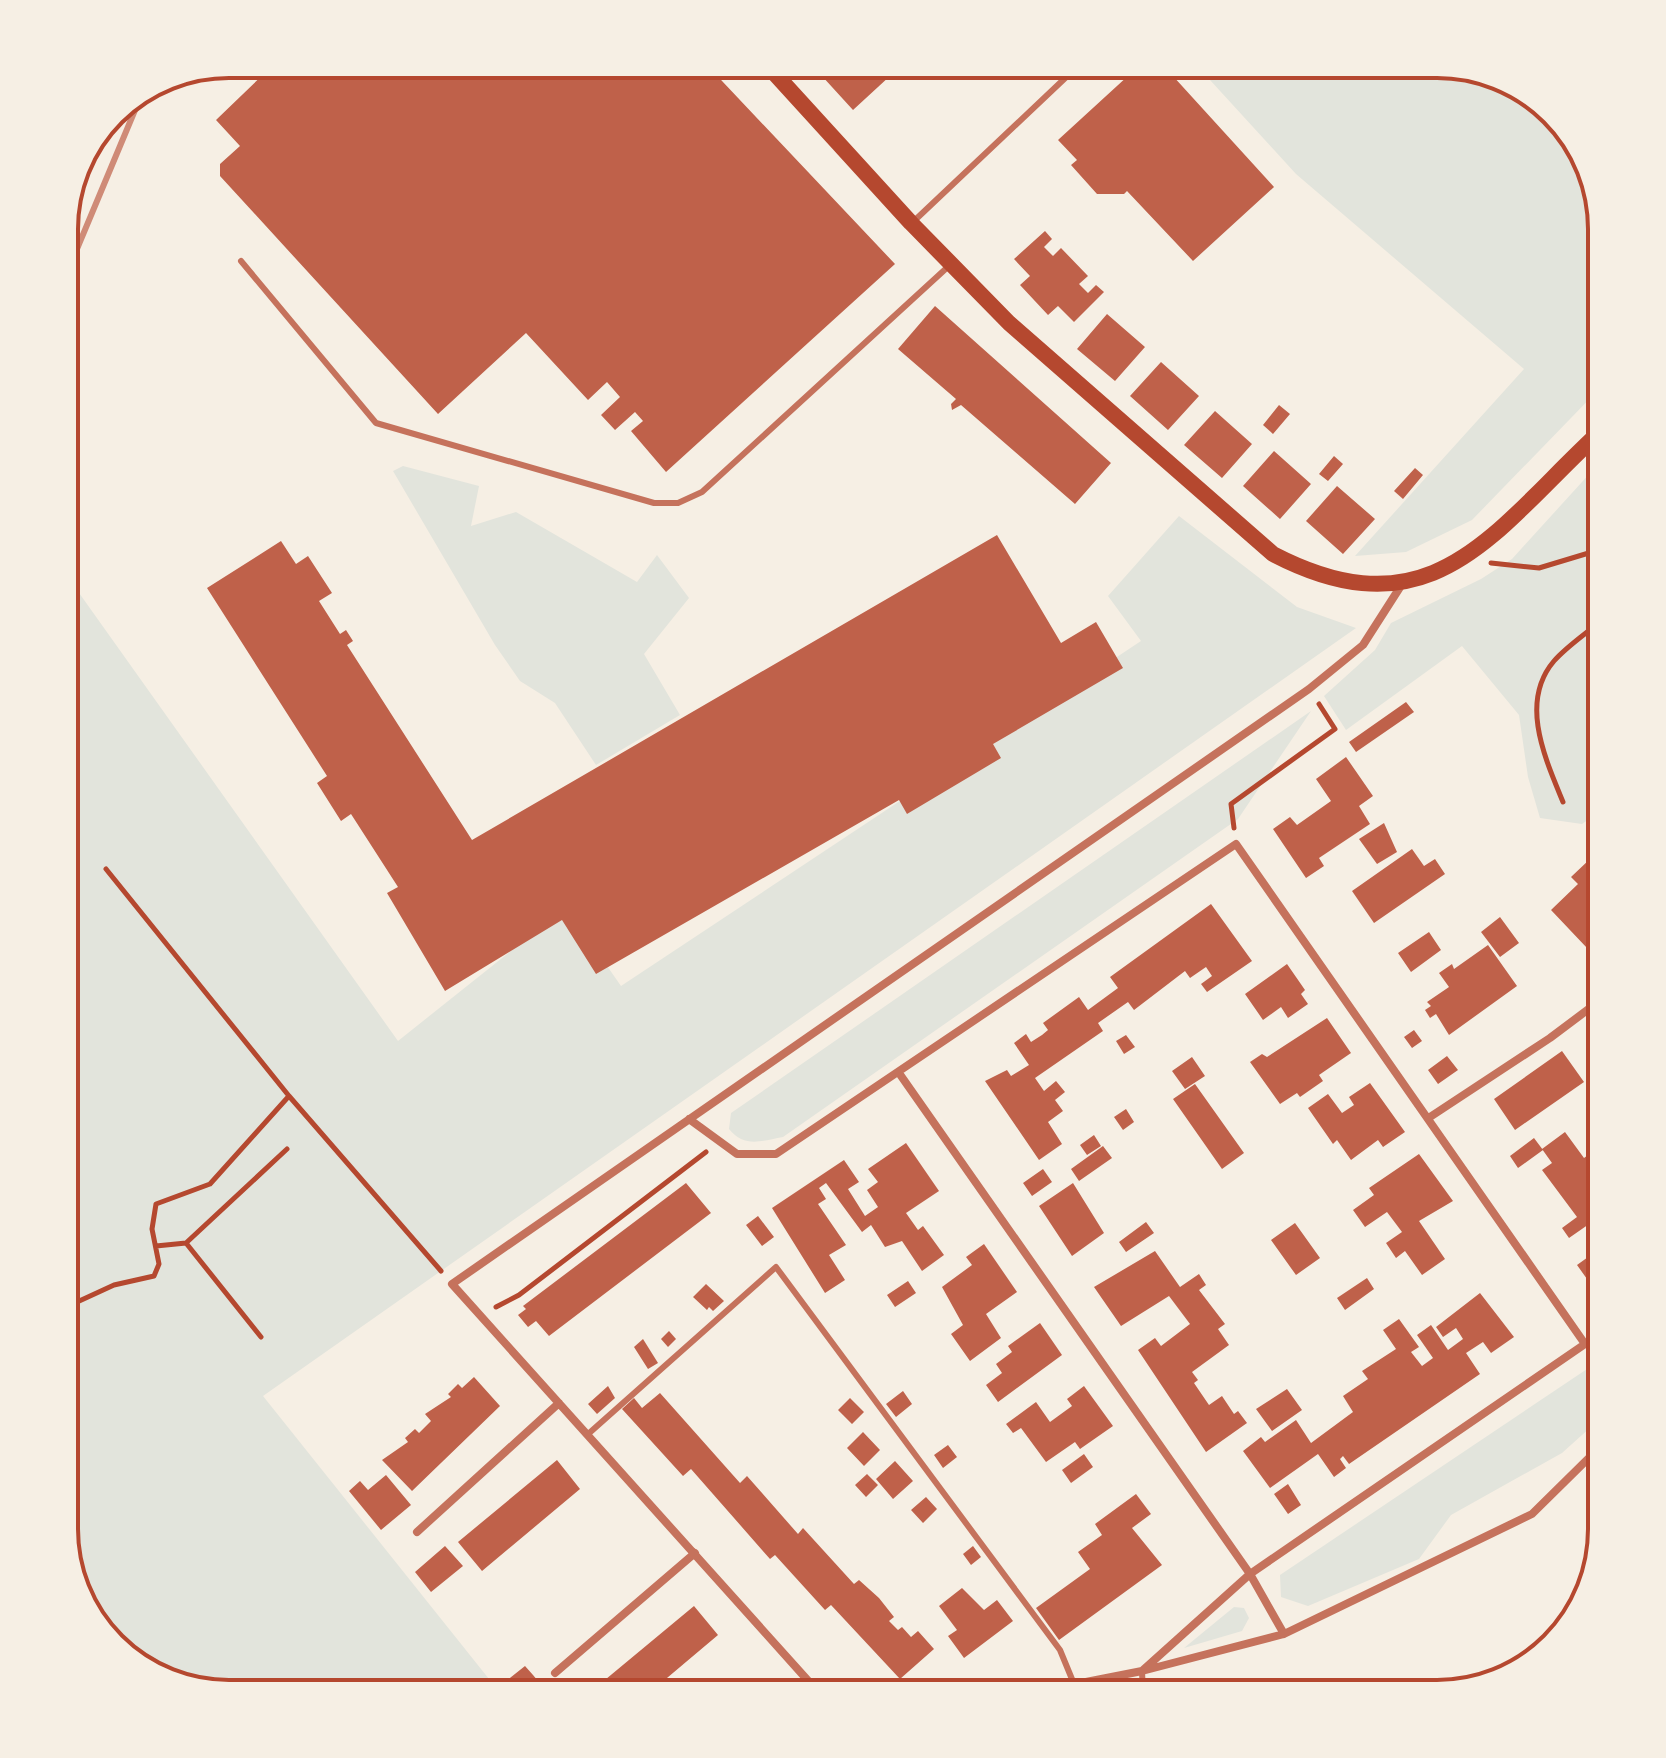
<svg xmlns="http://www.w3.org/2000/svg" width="1666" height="1758" font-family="'DM Sans',sans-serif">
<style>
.green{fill:#e2e4dc}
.building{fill:#bf614a}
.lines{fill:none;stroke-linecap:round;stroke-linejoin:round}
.path{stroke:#b5482f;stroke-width:5}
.service{stroke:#c5725c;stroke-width:6}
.minor{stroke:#c5725c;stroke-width:8}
.secondary{stroke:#b5482f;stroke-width:16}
.rail{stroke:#cf8b77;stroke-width:6}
.rim{fill:none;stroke:#b5482f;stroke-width:4}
</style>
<rect width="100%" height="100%" fill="#f6efe4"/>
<!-- green -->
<path class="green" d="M1226 64C1297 64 1449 52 1509 81 1546 98 1578 137 1592 174 1611 221 1602 333 1602 386L1472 520 1406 552 1355 556 1524 369 1296 174 1210 80Z
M1602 460V700L1595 707 1602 716V810L1582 824 1540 818 1528 777 1519 715 1462 646 1346 730 1324 696 1375 650 1391 623 1481 579 1512 559Z
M403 466 479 486 471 526 516 512 637 582 657 555 689 598 644 654 680 715 596 765 555 703 520 681 495 645 393 471Z
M1179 516 1297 607 1356 628 263 1396 501 1694H229L156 1677 105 1637 76 1592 64 1529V586L67 576 398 1041 566 907 621 986 1141 641 1108 596Z
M1311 711 1238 819 783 1137C762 1141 744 1148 729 1129L731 1113Z
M1602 1359V1417L1562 1453 1451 1515 1419 1559 1308 1606 1281 1597 1280 1575Z
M1234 1607 1244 1608 1249 1618 1242 1631 1184 1648Z"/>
<!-- building -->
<path class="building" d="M270 64H706L895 264 666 472 631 431 643 421 635 412 615 430 601 415 620 397 607 382 588 400 526 333 438 414 220 176V164L240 146 216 120 272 66Z
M811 64H903L853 110Z
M1141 64H1162L1274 187 1193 261 1127 191 1124 194H1097L1071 165 1077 160 1058 140Z
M1045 231 1052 239 1044 247 1053 256 1061 248 1088 276 1079 284 1088 293 1096 285 1104 292 1074 322 1058 306 1048 315 1020 285 1030 276 1014 259Z
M935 306 1111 463 1075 504 961 405 952 410 951 404 956 399 898 349Z
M1107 314 1145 347 1115 381 1077 349Z
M1161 362 1199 396 1168 430 1130 396Z
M1279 405 1290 414 1273 434 1263 425Z
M1215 411 1252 444 1222 478 1184 445Z
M1274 451 1311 484 1280 519 1243 486Z
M1334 456 1343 464 1328 481 1319 474Z
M1415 468 1423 475 1403 499 1394 491Z
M1337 486 1375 519 1343 554 1306 521Z
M997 535 1061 643 1096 622 1123 668 993 744 1001 758 907 814 899 800 596 974 562 920 445 991 387 893 398 887 351 814 341 821 317 783 327 776 207 588 281 541 296 564 308 556 332 593 319 601 340 634 346 630 353 641 347 645 472 840Z
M1406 702 1414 712 1356 752 1349 742Z
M1346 757 1373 796 1359 806 1370 824 1319 858 1324 866 1306 878 1273 829 1290 817 1297 825 1331 801 1316 779Z
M1384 823 1397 852 1377 864 1359 839Z
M1412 849 1424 866 1435 859 1445 874 1374 923 1352 891Z
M1590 859 1602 876V934L1587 948 1551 910 1578 884 1571 877Z
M1211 904 1252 961 1207 992 1201 984 1212 976 1206 967 1190 978 1185 971 1134 1010 1128 1002 1098 1023 1103 1031 1035 1078 1044 1091 1056 1081 1065 1092 1055 1100 1063 1111 1048 1122 1062 1144 1039 1160 985 1081 1007 1070 1011 1076 1029 1065 1014 1043 1026 1034 1031 1042 1042 1035 1048 1030 1043 1023 1079 997 1088 1010 1118 988 1110 977Z
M1500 917 1519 943 1500 957 1481 932Z
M1429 932 1441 950 1411 972 1398 953Z
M1488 945 1517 986 1449 1035 1436 1014 1430 1018 1425 1010 1431 1006 1427 1002 1449 987 1439 973 1452 964 1454 969Z
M1287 964 1305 990 1301 994 1308 1004 1288 1018 1281 1007 1263 1020 1245 994Z
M1327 1018 1351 1053 1319 1075 1323 1081 1300 1097 1297 1093 1280 1104 1250 1062 1262 1054 1267 1057Z
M1414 1030 1422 1041 1412 1048 1404 1037Z
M1126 1035 1135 1047 1124 1054 1116 1041Z
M1562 1051 1584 1082 1515 1130 1494 1099Z
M1447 1056 1458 1070 1438 1084 1428 1070Z
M1192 1057 1205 1076 1185 1089 1172 1071Z
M1370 1083 1405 1132 1383 1147 1378 1140 1351 1160 1337 1140 1333 1144 1308 1108 1328 1094 1342 1113 1354 1105 1349 1097Z
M1195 1084 1244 1153 1222 1169 1173 1099Z
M1126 1109 1134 1122 1123 1130 1114 1117Z
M1565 1132 1584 1158 1599 1147 1602 1151V1185L1591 1192 1598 1202 1602 1199V1215L1569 1238 1562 1228 1577 1217 1542 1170 1552 1163 1542 1149Z
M1094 1135 1101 1146 1087 1155 1080 1145Z
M1534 1138 1543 1150 1518 1168 1510 1156Z
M906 1143 939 1191 906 1213 918 1230 923 1226 944 1255 922 1271 902 1241 885 1247 871 1225 862 1232 826 1183 819 1188 826 1199 818 1204 846 1245 829 1255 845 1280 825 1293 772 1208 844 1160 859 1182 848 1189 865 1216 878 1207 867 1190 878 1182 868 1169Z
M1103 1146 1112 1158 1079 1181 1071 1169Z
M1419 1154 1453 1201 1419 1221 1445 1259 1422 1275 1405 1251 1396 1258 1386 1243 1402 1232 1387 1212 1365 1227 1353 1210 1374 1195 1369 1188Z
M1043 1169 1052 1182 1032 1196 1023 1183Z
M686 1183 711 1213 549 1336 536 1321 528 1327 518 1315 526 1309 523 1306Z
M1073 1183 1104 1233 1072 1256 1039 1206Z
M758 1216 774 1237 762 1246 746 1225Z
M1146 1222 1154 1233 1126 1252 1119 1242Z
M1295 1223 1320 1258 1296 1275 1271 1240Z
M984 1244 1017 1292 986 1314 1001 1338 970 1361 951 1334 963 1325 942 1287 972 1265 966 1257Z
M1602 1247V1300L1577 1265Z
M1155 1251 1180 1287 1199 1274 1206 1285 1199 1290 1225 1324 1218 1329 1229 1345 1192 1372 1198 1380 1194 1383 1209 1405 1222 1396 1234 1414 1238 1411 1247 1423 1206 1452 1138 1350 1155 1338 1161 1346 1190 1324 1169 1296 1121 1326 1094 1287Z
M1367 1278 1374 1289 1345 1310 1337 1298Z
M908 1281 916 1293 895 1307 887 1295Z
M706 1284 724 1301 713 1311 709 1307 707 1310 693 1297Z
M1480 1293 1514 1337 1491 1353 1483 1342 1466 1353 1480 1374 1349 1464 1343 1456 1340 1459 1346 1468 1334 1477 1318 1454 1270 1488 1243 1451 1261 1437 1265 1442 1296 1420 1311 1443 1353 1412 1343 1396 1368 1379 1362 1371 1396 1349 1383 1330 1399 1319 1419 1347 1411 1352 1422 1366 1433 1358 1417 1335 1431 1325 1448 1350 1463 1339 1456 1328 1443 1337 1436 1327Z
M1040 1323 1062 1355 998 1402 986 1385 1002 1373 996 1364 1012 1352 1008 1346Z
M669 1331 676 1339 668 1347 661 1339Z
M643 1339 658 1363 648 1369 634 1347Z
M474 1377 500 1406 412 1491 382 1460 408 1442 405 1438 415 1429 419 1433 431 1421 425 1414 451 1397 448 1394 458 1384 462 1388Z
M608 1386 615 1398 597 1414 588 1404Z
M1084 1386 1113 1426 1080 1449 1075 1442 1046 1462 1021 1428 1013 1433 1006 1424 1036 1402 1050 1422 1072 1406 1067 1399Z
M1287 1389 1302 1410 1272 1431 1256 1409Z
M903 1391 912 1404 896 1417 886 1404Z
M660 1393 740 1483 747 1476 798 1534 803 1528 854 1584 859 1580 879 1598 894 1617 889 1621 898 1630 902 1627 911 1637 918 1631 934 1649 900 1679 831 1605 825 1610 775 1555 770 1559 691 1469 683 1476 622 1409 634 1398 642 1408Z
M850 1398 864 1412 852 1424 838 1410Z
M863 1432 880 1450 864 1466 847 1448Z
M948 1445 957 1457 943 1468 934 1455Z
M1084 1454 1093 1467 1071 1483 1062 1470Z
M557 1460 580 1489 482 1571 458 1542Z
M895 1461 913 1481 893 1499 876 1479Z
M867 1474 878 1485 866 1497 855 1485Z
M386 1475 411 1505 381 1530 349 1491 360 1481 368 1490Z
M1288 1484 1301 1505 1288 1514 1274 1494Z
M1136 1494 1151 1514 1132 1528 1162 1565 1059 1640 1036 1608 1090 1569 1078 1552 1102 1535 1095 1524Z
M926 1497 937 1509 923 1523 911 1510Z
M445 1546 463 1566 431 1592 415 1572Z
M973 1546 981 1557 971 1565 963 1554Z
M962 1588 984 1610 997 1600 1013 1621 964 1658 948 1636 957 1630 939 1606Z
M694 1606 718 1635 648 1694H588Z
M525 1666 533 1675 549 1694H515L512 1691 505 1682Z
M1301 1678 1321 1694H1288Z
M901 1679 907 1691 884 1694 881 1689Z"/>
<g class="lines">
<!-- path -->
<path class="path" d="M1491 563 1539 568 1602 549
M1563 802C1545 758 1519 702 1554 661 1567 646 1587 633 1602 620
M1234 828 1231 804 1335 729 1319 704
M106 869 289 1096 441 1271
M186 1243 261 1337
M156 1246 186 1243 287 1149
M496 1307 519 1295 706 1152
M64 1308 114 1285 154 1276 159 1264 152 1229 156 1204 210 1184 289 1096"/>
<!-- service -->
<path class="service" d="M914 221 1080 64
M241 261 376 423 654 503H678L702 492 951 264
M587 1435 776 1267 1060 1650 1074 1684
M1142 1671 1143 1694"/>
<!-- minor -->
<path class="minor" d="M899 1073 1250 1574 1284 1634
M1430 1117 1550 1038 1602 999
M689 1119 737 1154H776L1236 844 1585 1344 1250 1574 1142 1671
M417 1532 559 1403
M555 1673 695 1553
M820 1694 452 1284 1309 689 1363 645 1404 581
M1025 1694 1142 1671 1284 1634 1532 1514 1602 1445"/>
<!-- secondary -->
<path class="secondary" d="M766 64 911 223 1009 323 1273 554C1435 638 1495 528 1602 430"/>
<!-- rail -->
<path class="rail" d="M76 176 88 147
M64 280 143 91"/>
</g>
<!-- crop -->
<path d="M0 0H1666V1758H0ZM229 78H1437A151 151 0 0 1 1588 229V1529A151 151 0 0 1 1437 1680H229A151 151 0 0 1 78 1529V229A151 151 0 0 1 229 78Z" fill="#f6efe4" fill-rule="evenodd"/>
<path class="rim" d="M229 78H1437A151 151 0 0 1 1588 229V1529A151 151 0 0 1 1437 1680H229A151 151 0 0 1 78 1529V229A151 151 0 0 1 229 78Z"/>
</svg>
